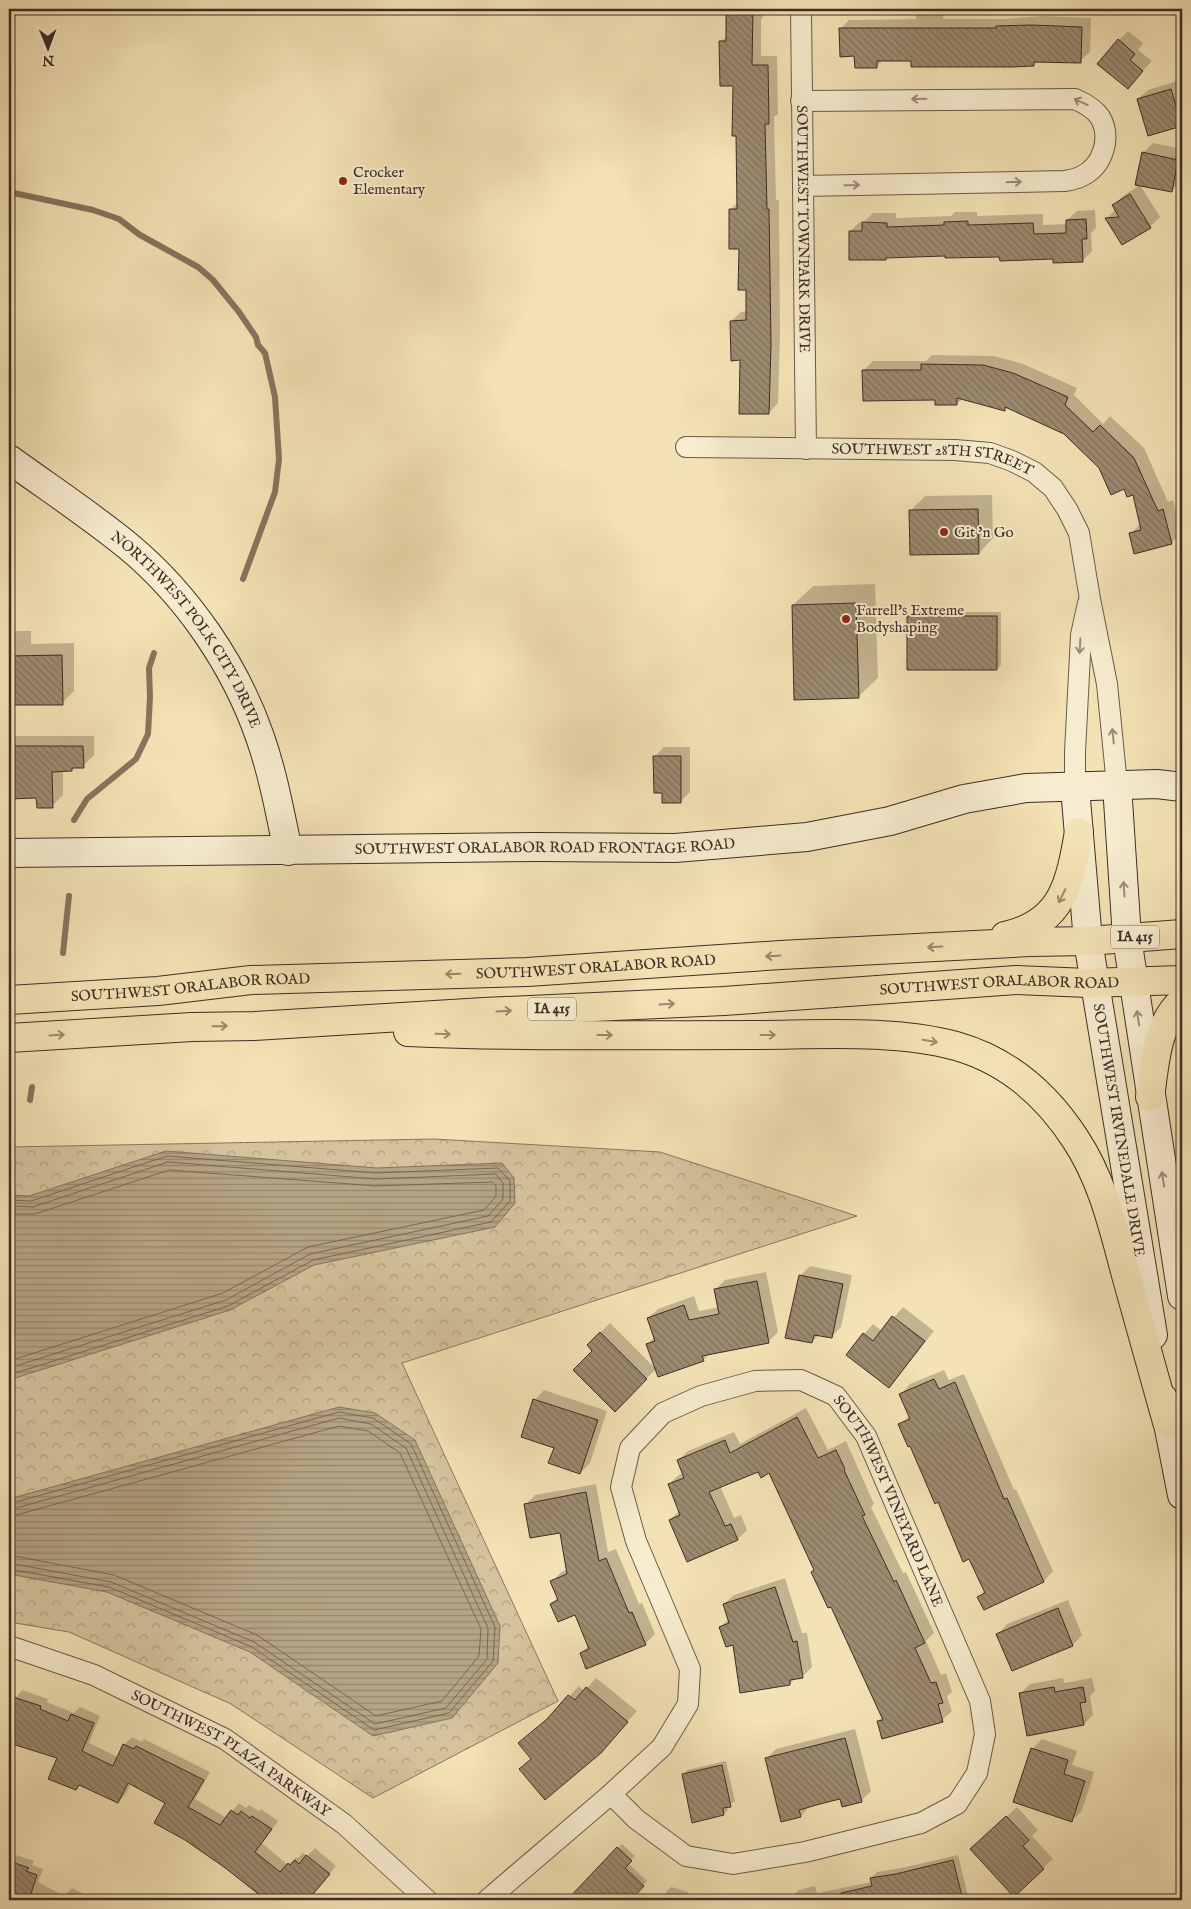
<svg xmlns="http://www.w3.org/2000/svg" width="1191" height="1909" font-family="'IM FELL English',serif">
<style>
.park{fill:url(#park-crowns);stroke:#887861}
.water{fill:url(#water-rules);stroke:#85745e}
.shadow{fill:#0003}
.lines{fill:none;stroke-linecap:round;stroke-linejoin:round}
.shore{stroke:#796854;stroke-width:1}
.stream{stroke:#85745e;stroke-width:6}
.building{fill:url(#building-back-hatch);stroke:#3d2d25}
.street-casing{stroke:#6a5a49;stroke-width:22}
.secondary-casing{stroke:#3d2d25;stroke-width:30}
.primary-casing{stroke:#3d2d25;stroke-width:30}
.street{stroke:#f7eccf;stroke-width:20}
.secondary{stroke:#f7eccf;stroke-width:28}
.primary{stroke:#f3e2b5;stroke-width:28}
.oneway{stroke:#9a8c7a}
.oneway2{stroke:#98886d}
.poi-dot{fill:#8f2418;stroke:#f7eccf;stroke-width:2}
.labels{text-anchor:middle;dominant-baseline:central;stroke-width:4;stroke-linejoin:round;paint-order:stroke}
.shield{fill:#f7eccf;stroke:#756658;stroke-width:1}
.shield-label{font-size:14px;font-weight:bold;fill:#3d2d25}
.poi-label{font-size:15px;fill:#3d2d25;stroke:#f7eccf;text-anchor:start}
.street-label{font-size:15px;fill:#3d2d25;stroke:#f7eccf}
</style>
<defs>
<pattern id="park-crowns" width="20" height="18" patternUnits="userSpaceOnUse" patternTransform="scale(1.25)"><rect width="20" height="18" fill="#d4c39d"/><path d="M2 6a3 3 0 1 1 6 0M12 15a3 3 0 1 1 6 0" fill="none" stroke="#ad9f80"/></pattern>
<pattern id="water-rules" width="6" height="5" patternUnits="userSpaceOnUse" patternTransform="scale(1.25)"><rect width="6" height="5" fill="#b5a484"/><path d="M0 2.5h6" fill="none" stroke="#94866c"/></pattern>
<pattern id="building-back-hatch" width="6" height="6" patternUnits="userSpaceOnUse" patternTransform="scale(1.25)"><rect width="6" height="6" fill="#9c8b70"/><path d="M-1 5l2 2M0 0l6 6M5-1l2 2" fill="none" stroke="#80725c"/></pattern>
</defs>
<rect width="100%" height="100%" fill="#f3e2b5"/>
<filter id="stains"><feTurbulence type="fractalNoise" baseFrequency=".004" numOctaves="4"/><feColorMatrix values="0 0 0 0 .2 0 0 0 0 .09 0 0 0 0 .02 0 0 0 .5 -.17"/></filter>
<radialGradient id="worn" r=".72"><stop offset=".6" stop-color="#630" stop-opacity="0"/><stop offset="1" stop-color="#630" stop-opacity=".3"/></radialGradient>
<!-- park -->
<path class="park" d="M434 1139 660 1152 857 1216 402 1363 558 1701 373 1798 231 1704 69 1632 9 1622V1147Z"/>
<!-- water -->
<path class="water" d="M166 1151 377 1168 502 1163 514 1178 515 1203 495 1227 314 1265 230 1310 9 1380V1195L29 1196Z
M339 1407 375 1413 415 1440 500 1626 498 1663 452 1718 373 1736 250 1652 107 1592 9 1574V1499Z"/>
<!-- shadow -->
<path class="shadow" d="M385 9H407L399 16Z
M728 9H770L767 11H762L763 17 761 19V56H777L778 114 774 117 776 200H779L780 333 778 403 769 413 741 359 731 321 741 312 748 311V288L730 210 738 202 737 135 734 85 720 42 728 35Z
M916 9H943V19H1005L1042 16 1091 18 1090 52 1080 61 1038 60 1033 65 883 60 877 66 855 55 840 29 849 20 916 19Z
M1128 31 1143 43 1138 50 1152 61 1128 87 1119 40Z
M1181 80 1182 85 1181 125 1138 99 1148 90Z
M1153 143 1182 149 1181 181 1171 191 1143 153Z
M1140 185 1160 217 1150 227 1123 244 1107 218 1116 209 1113 206 1123 196Z
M1095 210 1096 228 1091 233 1092 251 1082 261 1054 258 946 255 888 256 886 259 850 231 860 222H864L873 213H896V218L951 216 955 212H977V216L1043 214V225L1067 224V220L1077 211Z
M932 355 994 356 1023 364 1077 388 1074 395 1103 424 1110 416 1144 448 1168 502 1173 500 1181 533 1171 543 1131 534 1141 523 1134 493 1100 468 1065 433 1007 407 1004 409 963 398 957 404 936 399 864 370 873 361H926Z
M992 495 993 538 979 553 910 511 925 496Z
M875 584 878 678 858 697 793 605 813 586Z
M912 612H1001V665L997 669 908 616Z
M9 631H31V644L74 643V691L62 703 9 704Z
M9 736H94V755L83 766H75L72 770H63V795L52 806 38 797 9 798Z
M664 747H690V792L680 802 663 792 655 756Z
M810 1266 852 1275 841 1327 831 1337 819 1335 812 1342 800 1276Z
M766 1272 778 1332 768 1342 710 1353 703 1360 647 1344 655 1337 648 1318 658 1309 694 1296 699 1311 719 1307 716 1289 725 1280Z
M903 1307 934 1331 898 1377 889 1386 864 1334 873 1324 882 1331Z
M610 1323 656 1369 615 1410 593 1351 588 1345Z
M944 1370 949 1380 964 1374 1014 1490 1016 1489 1053 1571 1044 1581 984 1609 979 1597 985 1590 900 1425 910 1415 901 1394 910 1384Z
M544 1390 607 1411 590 1463 580 1473 555 1447 535 1400Z
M806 1408 828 1450 846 1441 874 1504 871 1507 903 1573 906 1572 934 1633 926 1641 941 1675 946 1673 952 1692 947 1696 952 1711 942 1720 878 1722 883 1716 770 1472 759 1470 720 1486 734 1518 741 1515 747 1530 738 1539 670 1520 680 1510 669 1484 679 1475 683 1473 678 1460 688 1451 734 1432 740 1444Z
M596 1484 608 1552 616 1549 639 1604 642 1603 655 1634 645 1644 581 1653 589 1645 576 1613 551 1604 558 1597 552 1582 561 1572 568 1569 561 1532 526 1504 535 1495Z
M785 1578 802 1633H807L812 1667 802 1677 795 1678 790 1684 734 1644 720 1627 729 1619 724 1604 734 1595Z
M1068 1600 1082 1635 1073 1645 1012 1670 998 1634 1007 1624Z
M596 1678 637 1711 600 1752 532 1758 553 1714 579 1686 584 1691Z
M1063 1678 1064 1683 1092 1678 1095 1691 1090 1696 1093 1715 1084 1724 1021 1693 1030 1684Z
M22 1690 48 1699 47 1702 74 1713 80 1707 100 1716 89 1743 118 1757 124 1745 132 1737 142 1742 144 1739 210 1772 195 1799 227 1818 239 1803 246 1808 249 1805 259 1811 261 1809 278 1821 262 1843 288 1865 296 1857 298 1858 303 1853 307 1856 315 1848 336 1866 308 1900H292L282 1892 275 1900H268L225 1866 167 1803 131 1783 126 1794 118 1802 81 1784 76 1789 58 1757 9 1741V1702L13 1701Z
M855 1729 871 1791 861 1801 841 1798 810 1806 801 1816 766 1759 776 1749Z
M1042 1739 1077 1751 1072 1765 1094 1772 1082 1811 1072 1820 1032 1749Z
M726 1761 735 1801 727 1806 728 1810 724 1814 683 1775 687 1770Z
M1017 1807 1038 1830 1032 1836 1053 1859 1043 1868 982 1839Z
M622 1844 635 1856 628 1863 647 1881 629 1900H578L573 1896Z
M13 1854 34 1861 32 1865 43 1869 38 1882 64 1896 72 1888 96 1900H9V1858Z
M958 1855 969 1900H743L794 1895 799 1890 815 1886 817 1893 872 1882 871 1878 877 1872 902 1868Z
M671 1887 688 1892 686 1900H664L667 1891Z"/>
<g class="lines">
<!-- shore -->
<path class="shore" d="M9 1200 31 1201 167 1156 376 1173 498 1168 510 1181V1201L491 1222 313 1260 228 1306 9 1375
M9 1206 33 1207 168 1162 376 1179 496 1174 503 1183V1199L488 1216 310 1254 226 1300 9 1368
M9 1214H35L169 1170 376 1186 492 1182 496 1186V1196L484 1210 308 1247 223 1293 9 1361
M9 1504 339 1412 373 1418 411 1444 495 1627 493 1661 449 1713 374 1730 252 1647 109 1587 9 1569
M9 1510 339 1418 371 1424 406 1448 488 1628 487 1659 446 1708 375 1724 254 1642 111 1582 9 1563
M9 1517 339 1426 368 1431 400 1453 481 1629 479 1656 442 1701 376 1716 257 1635 114 1575 9 1555"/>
<!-- stream -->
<path class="stream" d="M9 192 93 210 119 219 140 235 198 267 213 280 239 312 256 337 258 345 265 353 275 397 279 459 275 492 243 579
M74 820 87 799 136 759 148 734 150 697 149 668 154 653
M63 953 69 896
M30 1100 32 1087"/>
</g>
<!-- building -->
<path class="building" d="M726 9H753L752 65H768L769 124H765L767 209H769L771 344 769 414H739L740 360 731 361 730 321 746 320V290H738L739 249H729V209H737L736 136H732L733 86H720L719 41H726Z
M1032 25 1082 27 1081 63 1034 62V66L1012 67H911V61H877V68H855L854 56 840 57 839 28H996V26Z
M1118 39 1135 54 1130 60 1143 71 1128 89 1097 64Z
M1171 89 1182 126 1148 136 1137 99Z
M1142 152 1178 160 1172 192 1135 185Z
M1130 194 1151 228 1122 245 1105 218 1119 217 1112 205Z
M1086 219 1087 239H1082L1083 262 1053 263V259L1000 261 999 257 945 258V256L886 258V260H849V231H862V222L887 223V227L944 225V222L968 221V225L1033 223 1034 234 1066 233V220Z
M921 364 983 365 1013 373 1068 397 1065 405 1093 432 1100 425 1134 458 1158 511 1163 509 1172 544 1134 554 1129 533 1141 530 1133 495 1127 497 1124 489 1111 495 1099 468 1064 434 1005 407V411L957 398V405H935V400L863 401 862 370H921Z
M978 509 979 554 910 555 909 510Z
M856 603 859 698 794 700 792 605Z
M907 616H997V670H907Z
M62 655 63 705H9V656Z
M9 746H83L84 768H72V771L52 772 53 808H37L36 798 9 799Z
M653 756H681V803H662V793H654Z
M799 1275 843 1284 832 1338 814 1335 812 1343 785 1338Z
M757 1281 769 1343 702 1356 704 1361 658 1377 646 1344 655 1341 647 1318 684 1305 689 1320 719 1314 714 1289Z
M892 1316 925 1341 889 1388 846 1355 863 1333 873 1341Z
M600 1332 647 1379 615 1412 573 1370 592 1351 587 1345Z
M934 1379 939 1389 955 1382 1004 1499 1007 1498 1044 1582 984 1610 977 1597 985 1593 969 1559 963 1562 938 1502 935 1504 910 1446 908 1447 898 1424 910 1419 899 1394Z
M533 1399 598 1420 580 1474 548 1463 554 1448 521 1437Z
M797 1417 818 1458 836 1450 845 1469 844 1470 865 1515 862 1516 894 1582 896 1580 925 1643 915 1648 931 1683 936 1682 943 1703 938 1704 943 1722 882 1739 877 1721 883 1720 831 1607 828 1608 811 1572 814 1570 769 1473 761 1478 758 1472 709 1492 725 1526 731 1524 738 1540 687 1562 669 1520 680 1515 668 1484 684 1478 677 1460 725 1440 730 1453Z
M586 1492 599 1561 606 1558 629 1613 632 1612 646 1645 586 1669 580 1653 589 1649 575 1615 558 1622 550 1604 558 1600 550 1581 567 1574 560 1533 530 1538 524 1504Z
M775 1587 793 1642 797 1641 803 1678 790 1680V1685L740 1693 733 1645 726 1647 719 1627 729 1623 723 1604Z
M1058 1608 1073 1646 1012 1671 996 1634Z
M586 1687 628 1722 601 1753 545 1800 519 1769 531 1759 518 1743 547 1719 568 1695 575 1700Z
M1054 1687 1055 1692 1083 1687 1086 1702 1080 1703 1084 1725 1027 1736 1019 1693Z
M13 1697 41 1706 40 1709 68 1721 71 1714 94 1723 82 1751 113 1766 123 1744 134 1749 136 1746 204 1780 188 1807 220 1825 231 1810 238 1815 241 1811 250 1818 252 1816 272 1829 255 1852 280 1872 288 1863 290 1865 295 1860 299 1864 306 1855 330 1874 308 1900H290L281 1893 275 1900H266L224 1867 185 1840 154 1823 165 1803 128 1783 118 1803 79 1785 76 1790 48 1779 57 1758 9 1743V1711Z
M845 1738 862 1802 842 1807 840 1799 820 1804 799 1810 801 1817 781 1822 765 1758Z
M1031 1748 1068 1760 1064 1774 1085 1781 1072 1822 1013 1802Z
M722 1765 731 1807 723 1808 724 1815 692 1823 682 1774Z
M1006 1816 1029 1840 1023 1846 1044 1869 1014 1897 970 1849Z
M617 1847 632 1861 625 1868 644 1886 631 1900H567Z
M953 1860 963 1900H842L841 1893 872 1886 870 1878 896 1874Z
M9 1861 29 1868 26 1871 37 1875 29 1900H9Z"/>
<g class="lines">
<defs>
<g id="street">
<path id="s1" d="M801 9 806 449"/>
<path d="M801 101 1075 99C1084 103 1094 108 1100 117 1112 138 1103 167 1080 177 1076 179 1070 180 1065 181L803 186"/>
<path id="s2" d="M686 447 955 450 990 453 1012 461 1034 472 1053 488 1067 509 1079 533 1090 599 1107 684 1117 785"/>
<path d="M1075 788V752L1081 635 1088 603"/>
<path id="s3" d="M9 1646 94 1675 225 1739 344 1824 427 1900"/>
<path id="s4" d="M487 1900 611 1794 662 1747 688 1704 690 1669 636 1541 621 1487 630 1448 663 1413 701 1396 755 1381 801 1380 836 1396 866 1436 980 1701 985 1734 977 1773 957 1804 921 1823 805 1852 733 1864 686 1856 636 1819 611 1794"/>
</g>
<g id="secondary">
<path id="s5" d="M9 459C49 488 90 515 128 546 187 595 235 665 260 737 273 774 280 813 288 851"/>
<path d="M1117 785 1127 938 1182 1296"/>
<path id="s6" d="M1075 788 1088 941 1153 1335"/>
<path id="s7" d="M9 853 536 847 675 848 807 837 890 821 964 799 1026 788 1157 784 1182 787"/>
<path d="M1163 1398 1182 1495"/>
</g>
<g id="primary">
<path d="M1005 936C1063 923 1070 883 1079 832"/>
<path id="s8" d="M9 1000 158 991 251 980 527 972 781 955 1031 942 1088 941 1182 934"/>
<path d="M408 1032C522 1037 636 1035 750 1035 816 1035 893 1029 956 1046 1009 1061 1047 1095 1076 1140 1105 1184 1115 1236 1129 1286 1142 1331 1154 1377 1167 1422"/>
<path id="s9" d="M9 1038 192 1027 254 1026 484 1012 724 1001 1016 980 1088 983 1182 980"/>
<path d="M1150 1097C1155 1064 1156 1024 1182 1001"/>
</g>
</defs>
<!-- street casing -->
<use href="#street" class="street-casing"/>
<!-- secondary casing -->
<use href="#secondary" class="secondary-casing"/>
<!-- primary casing -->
<use href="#primary" class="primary-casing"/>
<!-- street -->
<use href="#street" class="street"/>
<!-- secondary -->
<use href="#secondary" class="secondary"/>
<!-- primary -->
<use href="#primary" class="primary"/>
</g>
<!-- one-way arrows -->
<defs><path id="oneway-shaft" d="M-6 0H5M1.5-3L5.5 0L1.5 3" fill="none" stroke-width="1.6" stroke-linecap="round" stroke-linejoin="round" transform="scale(1.25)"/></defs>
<g class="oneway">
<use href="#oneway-shaft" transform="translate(919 99) rotate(179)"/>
<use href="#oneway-shaft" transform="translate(1081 102) rotate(-156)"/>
<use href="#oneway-shaft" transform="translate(1014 182) rotate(-2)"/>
<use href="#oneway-shaft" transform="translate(852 185) rotate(-1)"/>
<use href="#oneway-shaft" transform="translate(1080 646) rotate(93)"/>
<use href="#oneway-shaft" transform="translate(1113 736) rotate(-96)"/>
<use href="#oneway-shaft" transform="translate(1124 889) rotate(-94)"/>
<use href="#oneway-shaft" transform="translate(1138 1018) rotate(-99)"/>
<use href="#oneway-shaft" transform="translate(1163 1179) rotate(-99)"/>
</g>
<g class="oneway2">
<use href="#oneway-shaft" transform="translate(1062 896) rotate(116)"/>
<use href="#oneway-shaft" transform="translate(935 947) rotate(177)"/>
<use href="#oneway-shaft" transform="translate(773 956) rotate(176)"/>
<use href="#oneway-shaft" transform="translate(453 974) rotate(178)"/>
<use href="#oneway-shaft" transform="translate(667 1004) rotate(-3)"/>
<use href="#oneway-shaft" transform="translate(504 1011) rotate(-3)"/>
<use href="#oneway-shaft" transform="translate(220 1026) rotate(-1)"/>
<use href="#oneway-shaft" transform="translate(443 1034) rotate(2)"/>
<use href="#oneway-shaft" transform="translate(57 1035) rotate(-4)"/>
<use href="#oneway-shaft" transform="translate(605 1035)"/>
<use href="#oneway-shaft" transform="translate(768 1035)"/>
<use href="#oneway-shaft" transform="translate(930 1041) rotate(10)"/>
</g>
<!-- markers -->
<g class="poi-dot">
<circle cx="343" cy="181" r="5"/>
<circle cx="944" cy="532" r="5"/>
<circle cx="846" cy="619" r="5"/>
</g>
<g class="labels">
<!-- shield labels -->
<g class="shield">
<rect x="1111" y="925.5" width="48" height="23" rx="4"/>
<rect x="528" y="997.5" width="48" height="23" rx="4"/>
</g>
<g class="shield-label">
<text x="1135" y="937">IA 415</text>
<text x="552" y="1009">IA 415</text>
</g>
<!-- poi labels -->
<g class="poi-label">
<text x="353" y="172">Crocker<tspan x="353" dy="17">Elementary</tspan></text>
<text x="954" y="532">Git 'n Go</text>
<text x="856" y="610">Farrell's Extreme<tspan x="856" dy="17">Bodyshaping</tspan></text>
</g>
<!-- street labels -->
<g class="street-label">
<text stroke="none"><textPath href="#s1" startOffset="220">SOUTHWEST TOWNPARK DRIVE</textPath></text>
<text stroke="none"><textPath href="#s2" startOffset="248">SOUTHWEST 28TH STREET</textPath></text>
<text stroke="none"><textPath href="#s5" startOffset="250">NORTHWEST POLK CITY DRIVE</textPath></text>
<text stroke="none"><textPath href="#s7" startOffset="536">SOUTHWEST ORALABOR ROAD FRONTAGE ROAD</textPath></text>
<text stroke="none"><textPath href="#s8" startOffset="588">SOUTHWEST ORALABOR ROAD</textPath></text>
<text stroke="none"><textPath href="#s9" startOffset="992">SOUTHWEST ORALABOR ROAD</textPath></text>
<text stroke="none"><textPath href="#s8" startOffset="182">SOUTHWEST ORALABOR ROAD</textPath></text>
<text stroke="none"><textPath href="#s6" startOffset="345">SOUTHWEST IRVINEDALE DRIVE</textPath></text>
<text stroke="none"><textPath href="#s4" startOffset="901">SOUTHWEST VINEYARD LANE</textPath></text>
<text stroke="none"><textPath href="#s3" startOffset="248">SOUTHWEST PLAZA PARKWAY</textPath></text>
</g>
</g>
<!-- margin -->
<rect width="1191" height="1909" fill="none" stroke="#f3e2b5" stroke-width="30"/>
<rect x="10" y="10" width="1171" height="1889" fill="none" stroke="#3d2d25" stroke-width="2.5"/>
<rect x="15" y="15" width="1161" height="1879" fill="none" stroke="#3d2d25"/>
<!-- north arrow -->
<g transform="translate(48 48) rotate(179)" stroke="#f7eccf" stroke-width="4" paint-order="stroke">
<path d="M0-4L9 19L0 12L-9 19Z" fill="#3d2d25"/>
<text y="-8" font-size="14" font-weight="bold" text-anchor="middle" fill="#3d2d25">N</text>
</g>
<rect width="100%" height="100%" filter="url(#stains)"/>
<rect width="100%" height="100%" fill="url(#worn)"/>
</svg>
